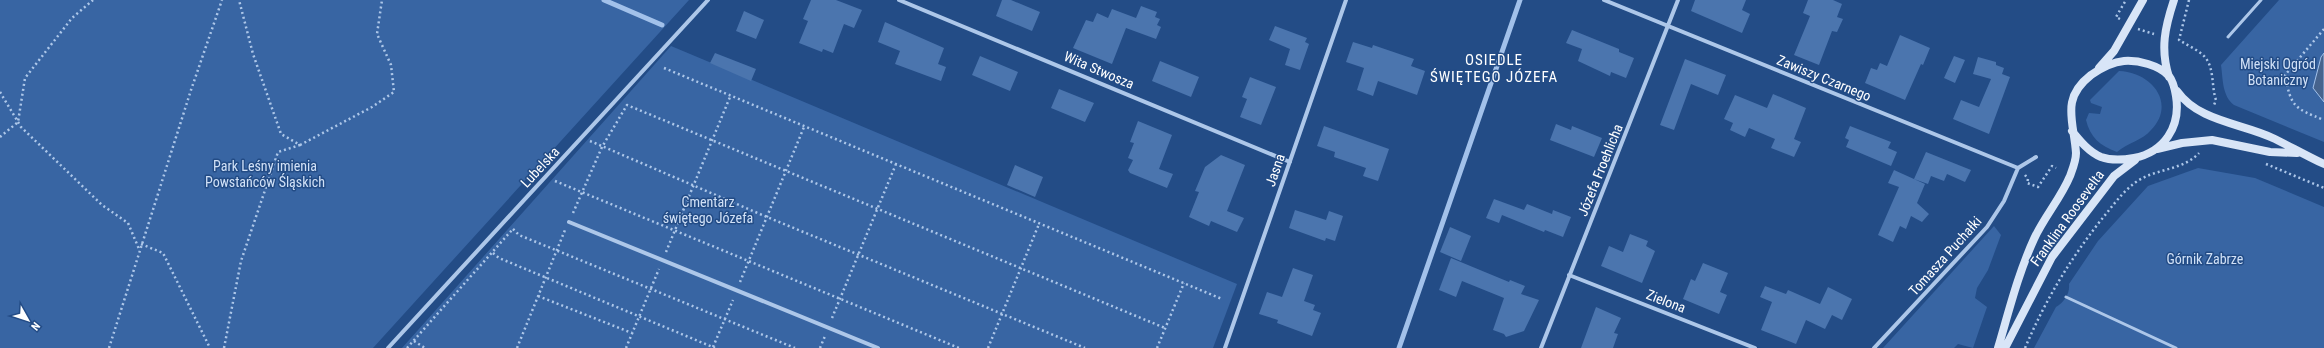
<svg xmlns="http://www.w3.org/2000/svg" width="2324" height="348" font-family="'Roboto Condensed',sans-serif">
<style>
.green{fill:#3865a3}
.water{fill:#46638d;stroke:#a2c1ea}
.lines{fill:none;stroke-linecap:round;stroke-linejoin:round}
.stream{stroke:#a2c1ea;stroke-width:5}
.building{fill:#4b75ae}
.path{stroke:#adc7e9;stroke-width:2.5;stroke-dasharray:2 3;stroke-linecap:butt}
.lane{stroke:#adc7e9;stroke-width:3}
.street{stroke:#adc7e9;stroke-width:4}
.secondary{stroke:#d8e5f7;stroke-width:8}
.labels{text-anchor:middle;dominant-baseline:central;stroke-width:3;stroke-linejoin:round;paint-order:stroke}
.park-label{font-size:14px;fill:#d1e1f7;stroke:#234c86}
.street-label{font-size:14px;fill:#fff;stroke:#234c86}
.neighbourhood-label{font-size:15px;letter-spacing:1px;fill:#fff;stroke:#234c86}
</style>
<rect width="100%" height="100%" fill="#234c86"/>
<!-- green -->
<path class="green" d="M0 0H689L373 348H0Z
M2279 0H2324V142L2234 105C2222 96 2223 79 2221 65Z
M671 46 1237 284 1213 348H402Z
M2119 71C2151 72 2177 103 2151 130 2143 140 2127 143 2117 152 2100 146 2090 137 2086 120L2089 113 2100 114 2102 107 2091 103 2090 100Z
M2198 168 2255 178 2324 207V348H2034L2056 307C2064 302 2070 294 2069 284L2098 241 2148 186Z
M1994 226 2001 235 1988 270 1977 288 1975 298 1987 307 1973 348 1958 344 1954 348H1883Z"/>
<!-- water -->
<path class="water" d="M2324 53V102L2313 88 2321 57Z"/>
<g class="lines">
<!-- stream -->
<path class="stream" d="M604 0 662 25
M1399 348 1520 0"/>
</g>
<!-- building -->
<path class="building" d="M811 0H836L862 10 854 28 844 24 833 53 823 49 822 52 799 43 808 21 803 19Z
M1002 0H1011L1040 12 1032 31 996 16Z
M1695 0H1746L1742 10 1750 14 1742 33 1691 11Z
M1808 0H1833L1842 4 1837 17 1843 19 1837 32 1832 31 1819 65 1794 55 1810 16 1803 13Z
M1141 6 1157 12 1155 17 1160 19 1157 25 1161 27 1156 39 1126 28 1112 64 1073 48 1086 20 1093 22 1097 13 1108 18 1112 9 1136 18Z
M744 11 764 20 756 39 736 31Z
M885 22 944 48 938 64 946 67 941 81 895 64 900 51 878 42Z
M1275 26 1307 38 1305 42 1309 44 1300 70 1285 65 1290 49 1269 40Z
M1572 30 1619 49V52L1634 58 1626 78 1611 72 1610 76 1578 61 1582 49 1566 43Z
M1900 35 1930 48 1923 65 1921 64 1905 100 1865 83 1871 68 1877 70 1880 63 1887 66Z
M1353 42 1372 48 1373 45 1414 59 1411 66 1425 71 1417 95 1378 81 1373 96 1357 90 1364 68 1346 62Z
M715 53 756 69 751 81 710 63Z
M980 56 1018 72 1010 91 972 75Z
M1954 56 1965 60 1955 83 1944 78Z
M1978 57 1996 62V65L2004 68 2002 74 2010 77 1989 134 1953 119 1961 100 1979 107 1991 79 1973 74Z
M1685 59 1726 75 1718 95 1691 84 1674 130 1660 125Z
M1160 61 1199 77 1191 97 1152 81Z
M1250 77 1276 87 1261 125 1240 117 1247 99 1242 97Z
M1059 89 1094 103 1085 122 1051 108Z
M1773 94 1806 108 1794 139 1801 142 1794 157 1771 148 1775 139 1749 128 1745 137 1730 130 1733 123 1724 119 1735 95 1767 108Z
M1138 121 1172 135 1159 169 1173 174 1167 188 1130 173 1128 170 1133 160 1128 158 1134 143 1130 142Z
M1556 124 1571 130 1572 126 1602 138 1594 157 1550 140Z
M1324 126 1389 149 1378 181 1363 176 1366 168 1334 157 1335 152 1317 146Z
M1850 126 1891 142 1888 148 1897 152 1891 166 1846 147 1849 140 1845 138Z
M1926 152 1971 170 1965 182 1947 174 1944 181 1931 176 1928 184 1914 179Z
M1221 155 1245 165 1227 211 1244 218 1237 232 1211 221 1209 226 1189 217 1199 192 1195 191 1205 167Z
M1015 165 1043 177 1035 197 1007 185Z
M1894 170 1925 184 1917 203 1929 214 1922 222 1911 216 1906 229 1900 226 1893 242 1878 235 1899 187 1888 183Z
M1494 199 1524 210 1527 204 1552 214 1553 210 1571 217 1563 237 1545 230 1544 232 1502 215 1499 223 1486 218Z
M1295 210 1326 220 1329 211 1343 216 1335 241 1326 238 1325 241 1289 228Z
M1450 227 1471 236 1461 261 1440 252Z
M1630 234 1648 241 1646 246 1655 251 1642 283 1601 266 1609 246 1623 252Z
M1451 258 1509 282 1510 280 1525 286 1521 294 1539 300 1524 331 1506 337 1504 334 1493 330 1504 298 1462 281 1456 297 1439 290Z
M1703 263 1728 273 1720 292 1727 295 1719 314 1683 299 1691 279 1695 281Z
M1293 268 1313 275 1304 301 1315 305 1313 310 1321 313 1312 336 1277 323 1278 320 1259 314 1267 292 1282 297Z
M1765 286 1786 294 1788 290 1820 304 1828 287 1852 299 1842 320 1832 315 1825 329 1806 320 1796 344 1761 330 1772 302 1760 297Z
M1596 307 1621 318 1614 333 1618 334 1613 348H1581Z"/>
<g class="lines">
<!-- path -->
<path class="path" d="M2189 0 2179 40C2187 45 2196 49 2203 55 2215 66 2211 86 2216 100L2214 105
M2120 19 2116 17 2126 0
M2138 29 2154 34
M2324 29 2285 75C2291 107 2294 108 2324 120
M664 68 1222 299
M0 92 21 127 102 205 128 223 139 249
M0 137 18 122 25 78 72 18 93 0
M590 141 767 217 1085 348
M300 145 372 107 394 92 391 65 377 34 382 0
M2266 164 2324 188
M2025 175 2028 179 2027 183 2038 187 2052 166 2056 168
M555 181 959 348
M573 213 602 147 627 105 1165 328
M513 229 519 235 795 348
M141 244 163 253 210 348
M666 252 730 97
M493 253 499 258 715 348
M740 282 804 127
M538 296 632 333
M832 318 896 164
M414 341 425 348
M713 347 733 300
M109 348 191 90 222 0
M224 348 241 261 278 152 300 145 281 134 253 54 239 0
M407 348 512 230
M517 348 565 230
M626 348 659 269
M820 348 825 336
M988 348 1039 224
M1157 348 1184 283
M2025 348C2046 299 2069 261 2101 220 2112 207 2122 192 2136 182 2156 168 2182 171 2199 153"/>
<!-- lane -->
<path class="lane" d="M2228 37 2261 0
M2066 297 2176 348"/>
<!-- street -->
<path class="street" d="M899 0 1290 162
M1604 0 2018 168 2036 157
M569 222 878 348
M1569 275 1755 348
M388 348 708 0
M1225 348 1346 0
M1541 348 1678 0
M1874 348 1987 227 2004 201 2018 168"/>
<!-- secondary -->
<path class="secondary" d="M2099 68 2114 51 2143 0
M2169 77C2160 49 2165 27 2174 0
M2177 91C2199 122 2242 123 2275 139 2291 147 2307 156 2324 164
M2157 149 2182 143 2212 140 2270 152 2297 153
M1998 348C2009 311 2018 274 2034 239 2044 217 2061 198 2070 176 2073 168 2076 161 2076 153 2074 121 2060 99 2091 75 2101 68 2112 62 2124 61 2138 60 2159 65 2169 76 2173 81 2175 90 2176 96 2181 127 2164 152 2134 158 2123 160 2112 161 2101 157 2089 152 2080 141 2072 131
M2005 348 2052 257 2114 176 2135 160"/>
</g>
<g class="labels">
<!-- park labels -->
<g class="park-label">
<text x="2278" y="64">Miejski Ogród<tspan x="2278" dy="16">Botaniczny</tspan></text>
<text x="265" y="166">Park Leśny imienia<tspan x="265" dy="16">Powstańców Śląskich</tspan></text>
<text x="708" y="202">Cmentarz<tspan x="708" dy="16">świętego Józefa</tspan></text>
<text x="2205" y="259">Górnik Zabrze</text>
</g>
<!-- street labels -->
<g class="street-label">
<text transform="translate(1099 70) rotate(23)">Wita Stwosza</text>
<text transform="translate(1824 78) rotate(22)">Zawiszy Czarnego</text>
<text transform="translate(540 167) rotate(-47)">Lubelska</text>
<text transform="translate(1275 170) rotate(-71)">Jasna</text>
<text transform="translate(1600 170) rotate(-68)">Józefa Froehlicha</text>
<text transform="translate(2067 218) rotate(-54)">Franklina Roosevelta</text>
<text transform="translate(1945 256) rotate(-48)">Tomasza Puchałki</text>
<text transform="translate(1666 301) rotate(21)">Zielona</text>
</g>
<!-- neighbourhood labels -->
<g class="neighbourhood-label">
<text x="1494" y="60">OSIEDLE<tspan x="1494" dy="17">ŚWIĘTEGO JÓZEFA</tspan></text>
</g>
</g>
<!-- north arrow -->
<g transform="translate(28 320) rotate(129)" stroke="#234c86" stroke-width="3" paint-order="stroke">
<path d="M0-3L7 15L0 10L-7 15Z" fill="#ffffff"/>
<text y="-6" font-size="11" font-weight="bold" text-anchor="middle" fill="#ffffff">N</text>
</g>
</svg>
